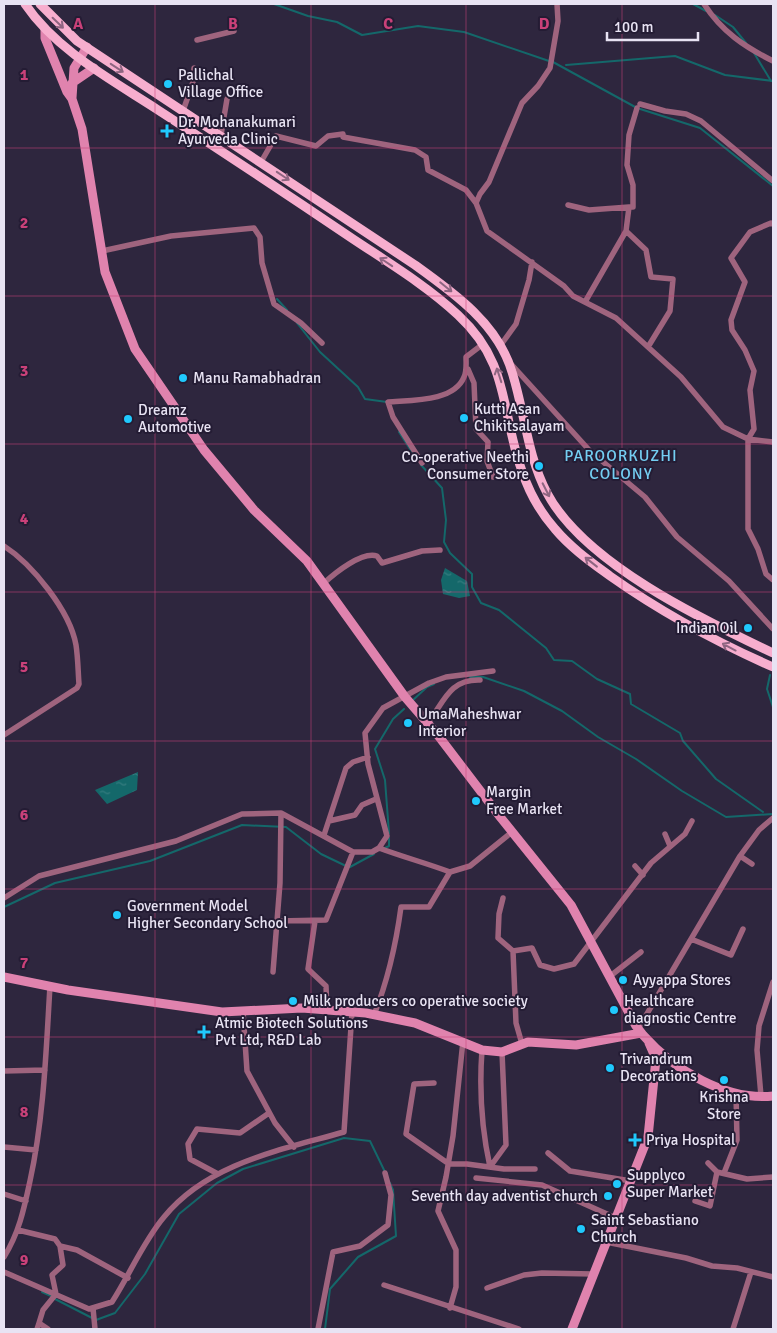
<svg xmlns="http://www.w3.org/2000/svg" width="777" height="1333" font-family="Signika,sans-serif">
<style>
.water{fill:url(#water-ripples)}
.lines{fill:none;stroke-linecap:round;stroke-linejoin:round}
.stream{stroke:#14686a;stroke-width:2}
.street{stroke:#9f647e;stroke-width:5.5}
.secondary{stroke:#e083ae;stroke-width:9}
.primary{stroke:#f7aece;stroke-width:9}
.oneway{stroke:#8e6581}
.grid{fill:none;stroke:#ca4179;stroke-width:1;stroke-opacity:0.55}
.poi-dot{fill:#20c9fd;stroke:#241c34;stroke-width:2}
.labels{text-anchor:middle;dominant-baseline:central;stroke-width:4;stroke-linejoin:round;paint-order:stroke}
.poi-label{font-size:15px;fill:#e8e3f3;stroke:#241c34;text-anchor:start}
.neighbourhood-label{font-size:16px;letter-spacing:1px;fill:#74cef2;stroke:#241c34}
.grid-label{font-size:16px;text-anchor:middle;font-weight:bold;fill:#ca4179;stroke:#241c34;stroke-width:4;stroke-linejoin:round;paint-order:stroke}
</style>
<defs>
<pattern id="water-ripples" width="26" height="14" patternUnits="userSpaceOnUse" patternTransform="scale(1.25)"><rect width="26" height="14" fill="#14686a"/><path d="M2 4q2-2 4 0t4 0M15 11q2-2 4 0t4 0" fill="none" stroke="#367d80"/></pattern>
</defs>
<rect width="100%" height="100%" fill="#2e263e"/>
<!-- water -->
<path class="water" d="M445 568 467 581 470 596 459 598 443 594 441 580Z
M138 772 137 790 107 804 95 790Z"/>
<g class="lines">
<!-- stream -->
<path class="stream" d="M274 4 308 16 337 22 362 35 418 26 464 32 549 61
M693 4 706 11
M715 15 733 27 746 43
M754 53 771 81
M553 62 637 108 700 128 773 186
M566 65 675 56 725 75 773 81
M277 299 287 310
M297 323 320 352 358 387 365 399 387 402
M399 432 417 460
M421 465 442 488 446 520 444 542 450 553 472 574V587L481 603 499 610 546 648 554 660 572 661 597 679 630 694 631 704 680 733 683 741 716 779 763 812
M770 675 767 689 773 707
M470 677H483L524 691 562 711 598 737 636 759 682 791 726 817 773 814
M412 701 427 687 434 684
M389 833 385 780 375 749 393 719 404 709
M385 848 389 846V838
M350 867 374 854
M4 907 55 883 150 861 242 825 286 827 321 854 346 866
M42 1292 51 1296
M55 1299 96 1320 115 1313 145 1274 179 1214 217 1183 243 1169 344 1138 370 1141 385 1172
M325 1329 330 1289 358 1257 396 1236 393 1190 390 1183"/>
<!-- street -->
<path class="street" d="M704 4C722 32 745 47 773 61
M197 40 234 31
M640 104 665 111 686 114 701 121 773 181
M183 111 193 82 194 68
M221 135 227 99
M261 162 276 136 316 146 328 136 343 134V137L415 150 426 157 428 170 466 190 476 203 487 231 564 286 573 296 616 318 681 377 723 427 748 439 773 442
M476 203 480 194 489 182 522 103 538 86 550 68 558 21 557 4
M568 205 589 210 629 207
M773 224 771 223 750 232 731 258 745 282 731 320 732 330 745 350 754 371 750 390 754 429 748 439V529L758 549 766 574 773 580
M626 231 646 250 651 277 673 279 670 311 648 347
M102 251 171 236 254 228 260 237 262 263 274 304 301 323 322 343
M585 302 626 231 629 207H633V185L627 165 629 135 637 108
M500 346 516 324 529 280 532 262
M512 365 590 451 645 497 677 537 729 581 773 629
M468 369 474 383 476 429 488 442 487 461 493 477
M422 463 393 417 388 402C411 400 454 402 464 377 467 371 466 363 466 357L483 344
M4 546C32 564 70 611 76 645 78 658 78 671 79 684L77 688 4 735
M324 583C335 573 362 551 377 556L382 563 422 551 440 550
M428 723C444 702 449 679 480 680
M329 821 355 815 362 805 376 799
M665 834 670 846
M324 835 346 768 353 762 368 757
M379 848C403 857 426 863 450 872
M740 856 752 864
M635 866 643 875
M4 898 39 876 176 841 242 814 281 813 353 852H372L379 848 387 836 368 764 365 733 383 708 429 683 446 677 493 671
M503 898 499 914 498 938 513 951 532 948 540 965 554 969 574 964 651 863 685 834 692 821
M278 921 326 920 353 852
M315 921 308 969 326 986 327 1010
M691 939 731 955 743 929
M513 951 516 1023 522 1044
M273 972 280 883 281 813
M609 977 641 952
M243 1011 247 1071 275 1123 294 1147
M374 1015C388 980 396 944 401 907H429L450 872 470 866 512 832
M638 1029 740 856 759 830 773 818
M482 1050C479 1091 481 1126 490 1167
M4 1071 45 1070
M434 1083 414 1084 406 1134 449 1164H467L504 1169H535
M761 1096 757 1050 759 1026 773 982
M4 1147 36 1150
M548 1153 570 1171 631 1181
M708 1163 717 1172
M490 1167 506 1145 502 1052
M724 1173 737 1140 736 1093
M218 1174 190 1159 188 1144 197 1129 240 1133 269 1113
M476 1178 542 1185 616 1218
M4 1194 26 1201
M695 1201 710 1206 717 1172 747 1179 773 1177
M18 1230 55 1239 60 1246 77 1250 128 1278
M606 1242 686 1258 712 1266 737 1268 773 1277
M4 1257C19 1233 24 1209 30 1181 44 1117 46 1051 50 986
M4 1272 89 1309 112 1302C130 1274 143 1242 164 1217 208 1163 281 1150 344 1132L352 1012
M384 1285 519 1329
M487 1288 524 1275 542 1273 593 1274
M93 1308 95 1329
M450 1308 456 1287V1250L438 1211 446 1177 453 1136 463 1041
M39 1323 43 1310 56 1294 52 1275 63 1265 60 1246
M37 1329 39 1323 48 1329
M318 1329 333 1252 360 1246 388 1225 391 1195 385 1173
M733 1329 751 1272"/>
<!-- secondary -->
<path class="secondary" d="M45 29V38L67 92 72 99 82 129 105 272 135 349 204 450 254 510 307 561 405 697 437 734 501 818 571 905 636 1026 643 1035C674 1070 726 1101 773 1096
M72 83 94 68
M72 98 74 68 87 47
M4 977 68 990 222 1012 302 1008 366 1013 415 1023 482 1050 502 1052 528 1042 576 1045 641 1033
M572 1329 648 1137 656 1059 649 1043"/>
<!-- primary -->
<path class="primary" d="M25 4C57 51 112 80 158 110 223 152 288 195 353 239 389 263 427 286 458 315 511 364 500 411 522 471 529 492 540 512 555 529 571 548 591 562 610 576 661 612 716 642 773 667
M40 4 77 41 415 265C454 293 498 324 512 372 525 413 527 455 547 493 584 563 703 620 773 653"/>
</g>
<!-- one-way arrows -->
<defs><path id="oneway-shaft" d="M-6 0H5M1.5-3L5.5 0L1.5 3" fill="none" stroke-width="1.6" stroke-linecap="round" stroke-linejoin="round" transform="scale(1.25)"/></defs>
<g class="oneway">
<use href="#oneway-shaft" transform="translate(58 23) rotate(44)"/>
<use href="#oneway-shaft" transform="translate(117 68) rotate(33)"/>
<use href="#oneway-shaft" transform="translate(283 176) rotate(34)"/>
<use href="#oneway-shaft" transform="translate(386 262) rotate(-146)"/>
<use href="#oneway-shaft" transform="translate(446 287) rotate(39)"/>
<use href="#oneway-shaft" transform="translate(499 375) rotate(-108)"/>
<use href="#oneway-shaft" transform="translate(546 490) rotate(63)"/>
<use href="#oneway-shaft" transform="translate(591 562) rotate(-142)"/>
<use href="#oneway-shaft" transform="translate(729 647) rotate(-152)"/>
</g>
<!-- grid -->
<path class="grid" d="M155 4V1329M311 4V1329M466 4V1329M622 4V1329M4 148H773M4 296H773M4 444H773M4 592H773M4 741H773M4 889H773M4 1037H773M4 1185H773"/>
<!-- markers -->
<g class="poi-dot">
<circle cx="168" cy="84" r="5"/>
<path d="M164.5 123.5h5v5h5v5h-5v5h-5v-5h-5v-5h5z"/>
<circle cx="183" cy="378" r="5"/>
<circle cx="464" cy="418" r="5"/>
<circle cx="128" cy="419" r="5"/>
<circle cx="539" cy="466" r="5"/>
<circle cx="748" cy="628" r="5"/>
<circle cx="408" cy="723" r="5"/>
<circle cx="476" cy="801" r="5"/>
<circle cx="117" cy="915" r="5"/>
<circle cx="623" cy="980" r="5"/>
<circle cx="293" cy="1001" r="5"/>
<circle cx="614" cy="1010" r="5"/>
<path d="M201.5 1024.5h5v5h5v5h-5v5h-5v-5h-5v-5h5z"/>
<circle cx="610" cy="1068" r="5"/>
<circle cx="724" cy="1080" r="5"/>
<path d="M632.5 1132.5h5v5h5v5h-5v5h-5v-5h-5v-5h5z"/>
<circle cx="617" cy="1184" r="5"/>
<circle cx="608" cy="1196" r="5"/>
<circle cx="581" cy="1229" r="5"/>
</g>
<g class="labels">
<!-- poi labels -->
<g class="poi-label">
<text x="178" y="75">Pallichal<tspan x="178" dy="17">Village Office</tspan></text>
<text x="178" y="122">Dr. Mohanakumari<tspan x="178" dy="17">Ayurveda Clinic</tspan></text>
<text x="193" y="378">Manu Ramabhadran</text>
<text x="474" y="409">Kutti Asan<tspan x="474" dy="17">Chikitsalayam</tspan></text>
<text x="138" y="410">Dreamz<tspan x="138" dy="17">Automotive</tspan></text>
<text x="529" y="457" text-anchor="end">Co-operative Neethi<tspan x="529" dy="17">Consumer Store</tspan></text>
<text x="738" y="628" text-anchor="end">Indian Oil</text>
<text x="418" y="714">UmaMaheshwar<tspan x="418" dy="17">Interior</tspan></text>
<text x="486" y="792">Margin<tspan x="486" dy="17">Free Market</tspan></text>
<text x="127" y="906">Government Model<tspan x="127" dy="17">Higher Secondary School</tspan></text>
<text x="633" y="980">Ayyappa Stores</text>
<text x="303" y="1001">Milk producers co operative society</text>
<text x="624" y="1001">Healthcare<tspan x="624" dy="17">diagnostic Centre</tspan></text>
<text x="215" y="1023">Atmic Biotech Solutions<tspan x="215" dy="17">Pvt Ltd, R&amp;D Lab</tspan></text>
<text x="620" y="1059">Trivandrum<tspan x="620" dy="17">Decorations</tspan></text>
<text x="724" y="1097" text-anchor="middle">Krishna<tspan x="724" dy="17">Store</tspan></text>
<text x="646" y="1140">Priya Hospital</text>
<text x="627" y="1175">Supplyco<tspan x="627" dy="17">Super Market</tspan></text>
<text x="598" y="1196" text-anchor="end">Seventh day adventist church</text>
<text x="591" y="1220">Saint Sebastiano<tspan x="591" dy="17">Church</tspan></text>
</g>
<!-- neighbourhood labels -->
<g class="neighbourhood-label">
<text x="621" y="456">PAROORKUZHI<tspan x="621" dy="18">COLONY</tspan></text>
</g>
</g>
<g class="grid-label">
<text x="78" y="29">A</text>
<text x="233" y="29">B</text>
<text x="388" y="29">C</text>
<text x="544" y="29">D</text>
<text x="24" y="80">1</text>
<text x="24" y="228">2</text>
<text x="24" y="376">3</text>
<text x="24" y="524">4</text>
<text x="24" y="672">5</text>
<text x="24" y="820">6</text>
<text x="24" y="968">7</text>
<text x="24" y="1117">8</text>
<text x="24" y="1265">9</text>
</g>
<!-- border -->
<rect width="777" height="1333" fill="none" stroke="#e8e3f3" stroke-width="10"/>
<!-- scale -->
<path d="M607 32v8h91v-8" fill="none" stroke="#e8e3f3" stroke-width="2.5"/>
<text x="614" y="32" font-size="15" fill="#e8e3f3" stroke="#241c34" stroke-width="4" paint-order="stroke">100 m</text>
</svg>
